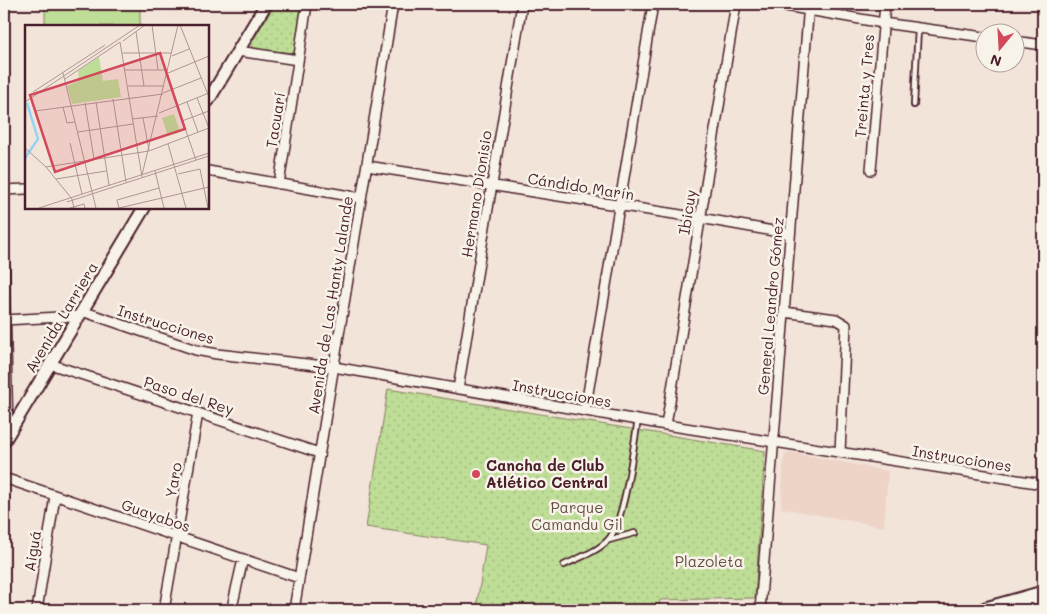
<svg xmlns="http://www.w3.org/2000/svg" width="1047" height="614" font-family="Mali,sans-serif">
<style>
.built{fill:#eed3c7}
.green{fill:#bedd96;stroke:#847e60}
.park{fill:url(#park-dots);stroke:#847e60}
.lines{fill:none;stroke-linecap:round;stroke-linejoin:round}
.service-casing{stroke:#4a1f2b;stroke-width:8}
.minor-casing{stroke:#4a1f2b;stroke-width:12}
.tertiary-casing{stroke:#4a1f2b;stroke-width:15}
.trunk-casing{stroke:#4a1f2b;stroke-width:19}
.service{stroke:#f7f3e8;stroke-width:4.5}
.minor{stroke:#f7f3e8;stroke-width:9}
.tertiary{stroke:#f7f3e8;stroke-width:11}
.trunk{stroke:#f7f3e8;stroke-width:15}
.poi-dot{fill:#d1495b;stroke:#f7f3e8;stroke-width:2}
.labels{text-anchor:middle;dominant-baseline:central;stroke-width:5;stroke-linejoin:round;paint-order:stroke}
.street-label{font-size:15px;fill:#4a1f2b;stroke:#f7f3e8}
.poi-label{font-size:15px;font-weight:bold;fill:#4a1f2b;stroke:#f7f3e8;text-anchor:start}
.park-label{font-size:15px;fill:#674e46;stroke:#f7f3e8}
.inset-river{fill:none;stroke:#93d3f4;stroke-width:2.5}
.inset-road{fill:none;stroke:#af9593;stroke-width:1}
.view{fill:#d1495b;fill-opacity:0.15;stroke:#d1495b;stroke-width:2.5}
.inset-edge{fill:none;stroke:#4a1f2b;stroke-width:2.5}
</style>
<defs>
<pattern id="park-dots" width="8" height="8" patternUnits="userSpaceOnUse" patternTransform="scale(1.25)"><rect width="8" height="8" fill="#bedd96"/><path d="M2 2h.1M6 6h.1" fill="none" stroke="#a5bd81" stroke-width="1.8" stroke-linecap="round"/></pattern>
</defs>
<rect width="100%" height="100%" fill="#f3e4d9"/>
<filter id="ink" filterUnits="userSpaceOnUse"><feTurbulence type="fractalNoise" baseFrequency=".02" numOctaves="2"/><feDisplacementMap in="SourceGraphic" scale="10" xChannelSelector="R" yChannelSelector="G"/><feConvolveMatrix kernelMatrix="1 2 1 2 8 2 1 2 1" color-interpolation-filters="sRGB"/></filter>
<g filter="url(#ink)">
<!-- built -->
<path class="built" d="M789 452 888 471 884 527 781 508 784 456Z"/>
<!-- green -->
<path class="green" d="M45 4H140V26H45Z"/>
<!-- park -->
<path class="park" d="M275 4H303L294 53 255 49 252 46V42Z
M388 389 765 451 755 598 660 600 658 610H476L486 545 366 527Z"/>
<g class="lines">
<defs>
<path id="service" d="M914 105 918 28
M609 540 635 533
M564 565C578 558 597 552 608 540 625 522 633 447 638 420"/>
<path id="minor" d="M774 4 883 23 984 37
M1014 41 1043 45
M238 51 298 60
M367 166 700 218 790 234
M871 170 885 4
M208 171 361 198
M279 184 307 4
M4 190 26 189
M4 261 8 434
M82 311 196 350 217 354 334 367 666 425 1043 484
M784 312 836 319 846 325 840 452
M4 320 79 316
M50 364 319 453
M458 389 522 4
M585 411 653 4
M666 425 736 4
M4 478 299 578
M233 603 243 559
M37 610 55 496
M164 610 198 413
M294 610 393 4
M760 610 809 4"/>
<path id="tertiary" d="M208 101 266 4
M4 441 144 208"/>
<path id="trunk" d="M986 610 1043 594"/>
</defs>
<!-- service casing -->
<use href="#service" class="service-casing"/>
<!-- minor casing -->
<use href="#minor" class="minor-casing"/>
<!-- tertiary casing -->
<use href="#tertiary" class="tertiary-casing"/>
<!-- trunk casing -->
<use href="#trunk" class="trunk-casing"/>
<!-- service -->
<use href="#service" class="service"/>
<!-- minor -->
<use href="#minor" class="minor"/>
<!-- tertiary -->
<use href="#tertiary" class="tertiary"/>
<!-- trunk -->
<use href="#trunk" class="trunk"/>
</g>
</g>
<!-- markers -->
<circle class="poi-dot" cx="476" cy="474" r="5"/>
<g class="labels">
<!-- street labels -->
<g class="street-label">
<text transform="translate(864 86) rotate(-85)">Treinta y Tres</text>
<text transform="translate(275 120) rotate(-81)">Tacuarí</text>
<text transform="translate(581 186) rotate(9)">Cándido Marín</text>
<text transform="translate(476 194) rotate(-81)">Hermano Dionisio</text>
<text transform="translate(687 212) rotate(-81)">Ibicuy</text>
<text transform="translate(330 305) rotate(-81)">Avenida de Las Hanty Lalande</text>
<text transform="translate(770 306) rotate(-85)">General Leandro Gómez</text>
<text transform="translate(61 317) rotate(-59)">Avenida Larriera</text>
<text transform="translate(166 324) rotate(17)">Instrucciones</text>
<text transform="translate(562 393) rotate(10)">Instrucciones</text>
<text transform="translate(189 395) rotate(18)">Paso del Rey</text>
<text transform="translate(962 458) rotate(9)">Instrucciones</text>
<text transform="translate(173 480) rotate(-80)">Yaro</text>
<text transform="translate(156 515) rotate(19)">Guayabos</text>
<text transform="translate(32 551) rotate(-81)">Aiguá</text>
</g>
<!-- poi labels -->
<g class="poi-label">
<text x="486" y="465">Cancha de Club<tspan x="486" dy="17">Atlético Central</tspan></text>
</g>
<!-- park labels -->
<g class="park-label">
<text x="577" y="507">Parque<tspan x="577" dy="17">Camandu Gil</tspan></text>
<text x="709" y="561">Plazoleta</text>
</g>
</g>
<!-- overview -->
<g transform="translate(25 25)">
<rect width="184" height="184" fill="#f3e4d9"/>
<path d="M149 89 155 107 143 111 137 93Z" fill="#bedd96"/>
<path d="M74 32 78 56 93 54 96 72 47 79 42 61 54 56 53 46Z" fill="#bedd96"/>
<path class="inset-river" d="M0 133 13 114 2 78"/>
<path class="inset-road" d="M127 0 133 45M155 0 184 72M111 7 119 61M98 16 120 0M97 28H147M147 31 164 24M100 45H143M38 48 71 183M143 48 184 31M142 51 171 135M40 54 95 17 117 152M103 61H139M8 67 80 20M138 68 176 53M172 73 184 103M88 74 101 157M0 77 115 0M71 77 84 160M162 77 173 107M60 78 69 134M38 82 42 98 50 97M10 86 138 69M134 88 184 68M118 93 124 125M107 94 133 91M157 96 184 86M53 107 108 99M45 118 57 169M143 119 161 183M0 123 21 142 47 174 49 183M21 142 124 126 184 103M130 146 139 183M153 149 175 144 183 183M117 150 153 0M31 154 81 146M42 177 184 131M14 183 184 128M45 183 59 179 60 183M94 183 184 162M94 183 92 175 134 163"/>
<path class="view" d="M135 28 160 104 30 147 5 70Z"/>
<rect width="184" height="184" class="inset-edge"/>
</g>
<!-- margin -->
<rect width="1047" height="614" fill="none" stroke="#f7f3e8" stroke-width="20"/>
<rect x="10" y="10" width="1027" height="594" fill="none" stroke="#4a1f2b" stroke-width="2" filter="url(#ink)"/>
<!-- north arrow -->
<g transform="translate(1000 48) rotate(198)"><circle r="24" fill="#f7f3e8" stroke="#b29e9c"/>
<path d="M0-4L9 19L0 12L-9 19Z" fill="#d1495b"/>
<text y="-8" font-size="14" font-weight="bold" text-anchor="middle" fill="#4a1f2b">N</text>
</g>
</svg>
